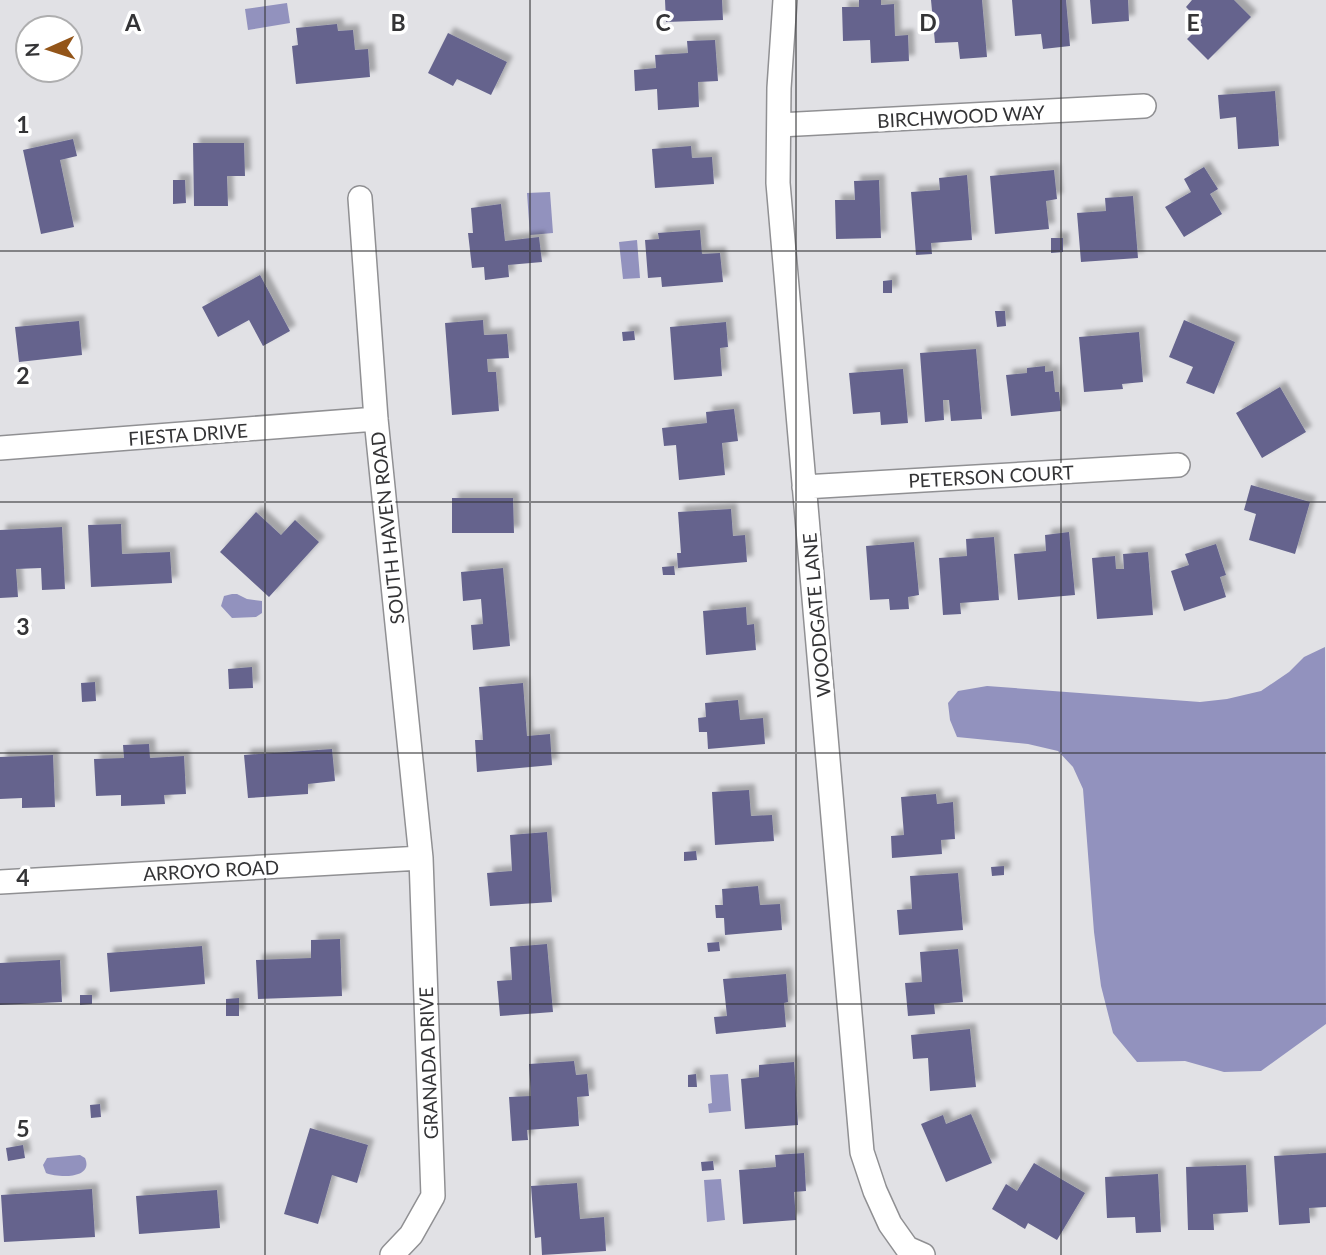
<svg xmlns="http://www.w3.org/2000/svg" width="1326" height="1255" font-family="Lato,sans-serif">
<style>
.water{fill:#9292be}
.building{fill:#65648d;filter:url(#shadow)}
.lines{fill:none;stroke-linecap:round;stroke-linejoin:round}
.street-casing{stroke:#909093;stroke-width:26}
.street{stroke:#fff;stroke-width:23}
.grid{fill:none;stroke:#343436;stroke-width:2;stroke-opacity:0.55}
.labels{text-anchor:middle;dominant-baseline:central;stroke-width:7;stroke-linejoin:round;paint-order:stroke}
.street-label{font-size:19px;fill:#343436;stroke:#fff}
.grid-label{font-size:23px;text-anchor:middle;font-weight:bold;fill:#343436;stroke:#fff;stroke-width:7;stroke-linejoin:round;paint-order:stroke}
</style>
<defs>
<filter id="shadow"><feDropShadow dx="6" dy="-6" stdDeviation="2" flood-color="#0004"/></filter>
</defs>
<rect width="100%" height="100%" fill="#e1e1e5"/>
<!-- water -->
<path class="water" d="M287 3 290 23 248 30 245 9Z
M550 192 553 233 530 235 527 193Z
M637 240 640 278 623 279 619 242Z
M232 594H237L247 599 262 601V613L256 617 232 618 221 606 224 596Z
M1325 647 1326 1024 1261 1071 1224 1072 1185 1061 1137 1062 1113 1033 1101 986 1094 932 1083 789 1073 767 1058 751 1028 744 957 737 950 720 948 703 958 691 987 686 1200 702 1227 699 1261 691 1289 672 1304 657Z
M728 1074 731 1111 709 1113 708 1104 712 1103 710 1075Z
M80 1155 85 1158C94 1179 59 1178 46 1173L43 1165 47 1158Z
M721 1179 725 1220 707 1222 704 1180Z"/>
<!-- building -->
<path class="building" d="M665 0H722L723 20 666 22Z
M859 0H881V5L894 4 895 36 908 35 909 61 871 63 870 40 843 41 842 7H859Z
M931 0H982L987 57 960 59 958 42 935 43Z
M1012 0H1066L1070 46 1043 49 1041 34 1015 36Z
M1090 0H1128L1129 21 1092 24Z
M1192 0H1234L1251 17 1208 60 1187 39 1202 24 1186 7Z
M337 24 338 31 353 30 355 50 368 49 370 77 296 84 292 46 298 45 296 28Z
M448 33 507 62 491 95 457 79 453 86 428 73Z
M715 40 718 81 698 82 699 107 658 110 657 89 635 91 634 70 656 68 655 55 688 53 687 41Z
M1275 91 1279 146 1238 149 1236 117 1220 119 1218 95Z
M73 139 77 156 60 160 74 227 41 234 23 150Z
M193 143H244L245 176H227L228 206H194Z
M691 146 692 158 712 157 714 184 655 188 652 149Z
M1204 167 1218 189 1210 194 1222 214 1184 237 1165 207 1191 192 1184 179Z
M1054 170 1057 199 1046 201 1049 229 995 234 990 176Z
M967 175 972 240 931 243 932 254 916 255 911 192 940 190 939 178Z
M173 180H185L186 203 173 204Z
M879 180 881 238 836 239 835 200H855L854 181Z
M1133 196 1138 258 1081 262 1077 213 1106 211 1105 198Z
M501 204 505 241 539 237 542 262 508 265 509 277 485 280 484 267 472 268 468 233H473L471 208Z
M700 230 702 254 720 253 723 282 662 287 661 277 648 278 645 240 659 239 658 233Z
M1051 238H1063V252L1051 253Z
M260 275 290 331 263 346 249 320 218 337 202 307Z
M892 280V293H883V281Z
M995 311H1005L1006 326 997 327Z
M483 320 484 335 507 334 509 358 487 359 488 372H496L499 411 452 415 445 323Z
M1184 320 1235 342 1214 394 1186 383 1193 367 1169 357Z
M79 321 82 355 19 362 15 327Z
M726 322 728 347 720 348 722 376 674 380 670 327Z
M634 331 635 340 623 341 622 332Z
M1139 332 1143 382 1122 384 1123 389 1084 392 1079 337Z
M976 349 982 419 951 421 949 400H943L944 420 925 422 920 353Z
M1045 366V372L1053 371 1055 392H1059L1061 411 1011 416 1006 375 1027 373V368Z
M903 369 908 423 881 425 880 412 853 414 849 373Z
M1280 387 1306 432 1262 458 1236 413Z
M734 409 738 441 722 443 725 475 679 480 676 445 664 446 662 428 707 423 706 412Z
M1251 485 1310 502 1295 554 1249 540 1256 514 1244 510Z
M452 498H513L514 533H452Z
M731 509 733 536 745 535 747 562 678 568 677 553H681L678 512Z
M256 512 281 535 295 520 319 542 269 597 220 552Z
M121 524 122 554 170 552 172 583 91 587 88 525Z
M62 527 65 589 42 590 41 568 16 569 18 597 0 598V530Z
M1069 532 1075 595 1018 600 1014 554 1046 551 1045 535Z
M994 537 999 600 960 603 961 614 943 615 939 558 967 556 966 539Z
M914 542 919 595 908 597 909 609 890 610 889 599 870 600 866 546Z
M1216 544 1226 575 1220 577 1226 597 1184 611 1171 571 1189 565 1185 554Z
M1148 552 1153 615 1097 619 1092 558 1115 556 1116 569H1124L1123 554Z
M674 566 675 575H663L662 567Z
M503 568 510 646 473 650 471 625 483 624 481 599 463 601 461 572Z
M746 607 747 625 754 624 756 650 706 655 703 611Z
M252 667 253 688 229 689 228 669Z
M95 682 96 701 82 702 81 683Z
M523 683 527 736 550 734 552 765 477 772 475 740H483L479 687Z
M738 700 740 720 763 718 765 744 708 749 707 732H699L698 718 706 717 705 703Z
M149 744 150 758 184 756 186 794 164 795 165 804 121 806V795L96 796 94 759 124 758 123 745Z
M332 749 335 781 308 784V794L248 798 244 755Z
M53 755 55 807 22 808V798L0 799V757Z
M749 790 751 816 772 815 774 841 715 845 712 792Z
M936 794 937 804 953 802 955 839 941 840 942 854 892 858 891 836 904 835 901 797Z
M547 832 552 902 490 906 487 873 512 871 510 835Z
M696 851 697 860 684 861V852Z
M1004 866V875L992 876 991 867Z
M958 873 963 930 899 935 897 910 912 909 910 876Z
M758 886 760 905 780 904 782 930 725 935 724 918H716L715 905H723L722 889Z
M340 939 342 996 258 999 256 960 311 958V940Z
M719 942 720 951 708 952 707 943Z
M547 944 553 1012 500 1016 497 981 512 980 510 947Z
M202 946 205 984 110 992 107 953Z
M958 949 963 1002 934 1004 935 1014 908 1016 905 983 922 982 920 952Z
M60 960 62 1002 0 1005V963Z
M786 974 788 1002 784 1003 786 1027 716 1034 714 1017 727 1016 723 979Z
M80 995H92V1004L80 1005Z
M239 998V1016H226V999Z
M970 1029 976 1087 930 1091 928 1058 913 1059 911 1035Z
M574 1061 576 1075 587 1074 589 1096 577 1097 579 1126 527 1130 528 1140 512 1141 509 1097 531 1096 529 1064Z
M794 1062 798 1125 745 1129 741 1079 759 1077V1065Z
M696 1074 697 1087H688V1075Z
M100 1104 101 1117 91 1118 90 1105Z
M971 1114 992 1163 946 1182 921 1124 943 1115 946 1124Z
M310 1128 368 1145 357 1183 332 1175 318 1224 284 1214Z
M23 1145 25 1158 8 1161 6 1148Z
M804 1153 806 1191 794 1192 796 1220 743 1224 739 1170 776 1167 775 1155Z
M1326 1153V1207L1309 1208 1310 1223 1279 1225 1274 1156Z
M713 1161 714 1170 702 1171 701 1162Z
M1034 1163 1085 1193 1057 1240 1028 1223 1025 1229 992 1209 1006 1184 1017 1191Z
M1246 1165 1248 1212 1213 1214 1214 1230H1188L1186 1167Z
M1158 1174 1161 1232 1136 1233 1135 1217 1107 1218 1105 1177Z
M577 1183 580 1219 604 1217 606 1251 542 1255 541 1237 535 1238 531 1186Z
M92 1189 95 1237 4 1242 1 1195Z
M217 1190 220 1228 139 1234 136 1196Z"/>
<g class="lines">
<defs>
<path id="street" d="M785 0 779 88 778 183 862 1152 875 1191 890 1224 907 1248 923 1255
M779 125 1144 106
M360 198 376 419 421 858 433 1196 411 1235 392 1255
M0 448 376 419
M804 487 1178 465
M0 882 421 858"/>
</defs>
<!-- street casing -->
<use href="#street" class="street-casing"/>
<!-- street -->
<use href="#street" class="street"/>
</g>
<!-- grid -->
<path class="grid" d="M265 0V1255M530 0V1255M796 0V1255M1061 0V1255M0 251H1326M0 502H1326M0 753H1326M0 1004H1326"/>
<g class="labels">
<!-- street labels -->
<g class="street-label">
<text transform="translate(961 116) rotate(-3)">BIRCHWOOD WAY</text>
<text transform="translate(188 434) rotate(-4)">FIESTA DRIVE</text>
<text transform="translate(991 476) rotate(-3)">PETERSON COURT</text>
<text transform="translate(387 528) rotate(-96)">SOUTH HAVEN ROAD</text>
<text transform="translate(816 615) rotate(-95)">WOODGATE LANE</text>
<text transform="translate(211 870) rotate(-3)">ARROYO ROAD</text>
<text transform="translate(428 1063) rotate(-92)">GRANADA DRIVE</text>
</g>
</g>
<g class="grid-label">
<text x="133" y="31">A</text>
<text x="398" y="31">B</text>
<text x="663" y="31">C</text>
<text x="928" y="31">D</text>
<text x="1193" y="31">E</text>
<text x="23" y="133">1</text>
<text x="23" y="384">2</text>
<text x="23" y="635">3</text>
<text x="23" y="886">4</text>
<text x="23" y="1137">5</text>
</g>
<!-- north arrow -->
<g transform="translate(49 49) rotate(267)"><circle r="33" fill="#ffffff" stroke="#aeaeaf" stroke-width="2"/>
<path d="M0-5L12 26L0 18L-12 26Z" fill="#935519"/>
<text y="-10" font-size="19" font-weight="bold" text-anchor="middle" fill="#343436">N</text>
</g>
</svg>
